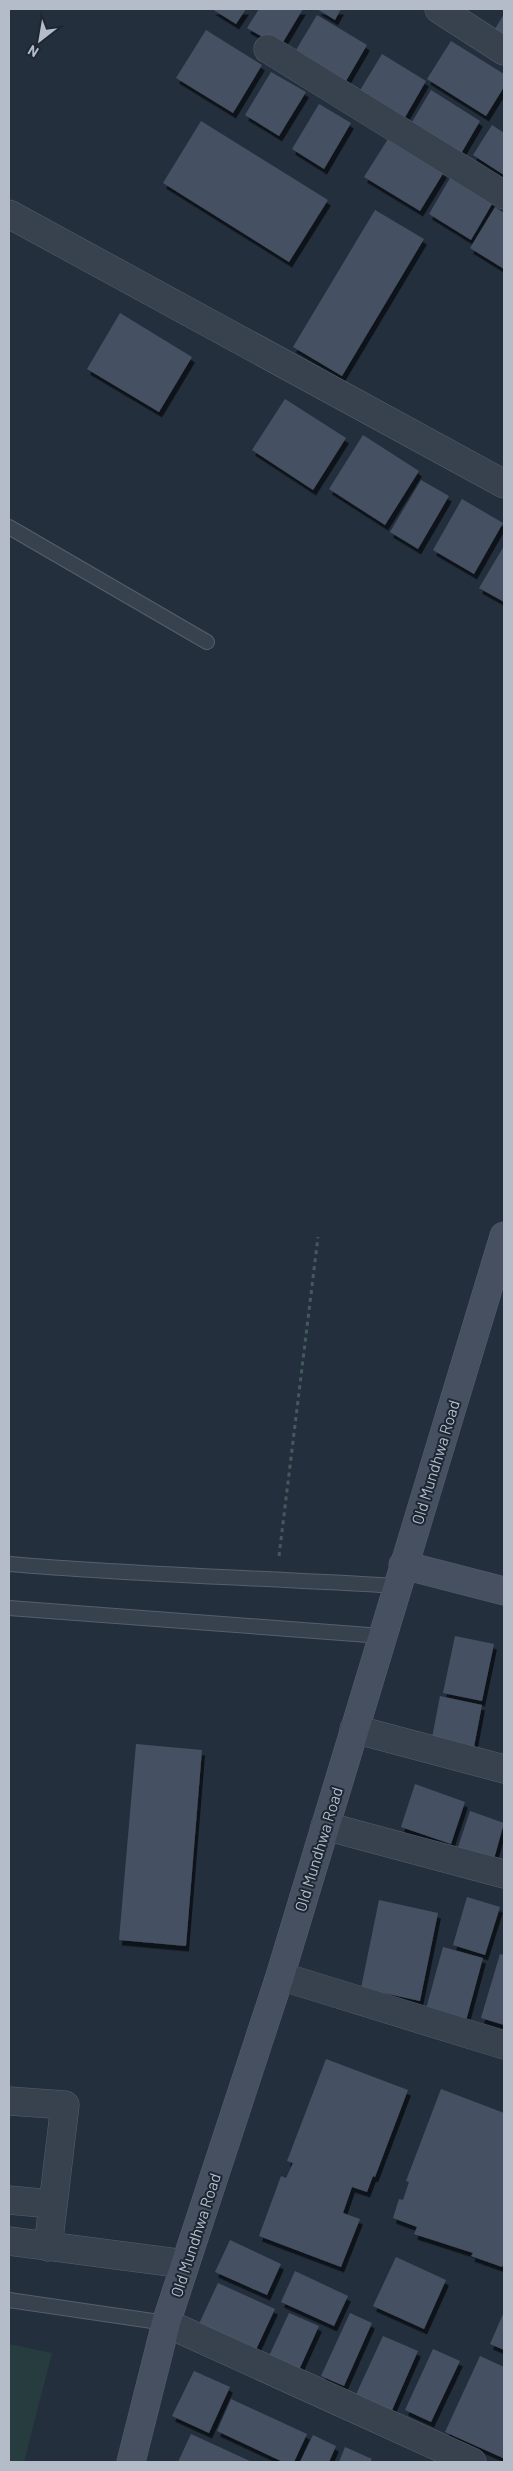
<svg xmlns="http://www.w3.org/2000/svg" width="513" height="2471" font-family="Barlow,sans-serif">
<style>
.green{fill:#263c3f}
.building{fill:#455162;filter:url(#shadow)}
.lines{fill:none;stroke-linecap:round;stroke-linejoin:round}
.lane-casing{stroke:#565f6c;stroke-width:16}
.street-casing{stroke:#565f6c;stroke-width:29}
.secondary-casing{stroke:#565f6c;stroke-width:29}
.path{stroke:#44595c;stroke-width:3;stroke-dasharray:4 4;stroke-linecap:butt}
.lane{stroke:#38414e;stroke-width:14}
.street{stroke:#38414e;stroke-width:28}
.secondary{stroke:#465061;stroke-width:28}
.labels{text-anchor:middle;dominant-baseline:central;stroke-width:4;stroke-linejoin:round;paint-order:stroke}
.street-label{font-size:16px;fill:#b4bcc9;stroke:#1d2633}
</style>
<defs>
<filter id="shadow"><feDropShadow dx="3" dy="5.5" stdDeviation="0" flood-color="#0009"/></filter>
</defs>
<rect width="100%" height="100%" fill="#242f3e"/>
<!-- green -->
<path class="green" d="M9 2344 52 2353 24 2462H9Z"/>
<!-- building -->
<path class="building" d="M212 9H246L236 24Z
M259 9H303L280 47 247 28Z
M317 9H341L335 20Z
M504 14V42L492 34Z
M317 15 367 45 346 81 296 50Z
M206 30 262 65 233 113 176 78Z
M451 41 504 74V87L486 116 427 79Z
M382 54 426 81 404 119 359 92Z
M271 72 306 92 279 136 245 115Z
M431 90 480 121 459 157 409 127Z
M319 104 351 123 324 169 292 149Z
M201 121 328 200 289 262 163 183Z
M492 125 504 133V175L473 155Z
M388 139 444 172 420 211 364 177Z
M453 173 495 199 471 240 429 214Z
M495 207 504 213V269L470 248Z
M375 210 424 239 342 376 293 347Z
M120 313 192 357 159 412 87 369Z
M285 399 346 438 313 490 252 450Z
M363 435 419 471 385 525 329 489Z
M421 480 449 496 418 549 390 532Z
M462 499 503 523 474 574 433 550Z
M504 546V602L479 588Z
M455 1636 494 1644 482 1701 443 1693Z
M440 1696 482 1705 474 1747 432 1738Z
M136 1744 202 1750 186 1946 119 1940Z
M415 1784 465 1802 451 1844 401 1827Z
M470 1811 504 1823 494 1859 458 1847Z
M467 1897 500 1907 485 1955 453 1945Z
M379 1900 438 1913 420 2001 361 1988Z
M443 1947 483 1958 464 2028 424 2016Z
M500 1954 504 1955V2025L481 2018Z
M326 2059 408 2090 375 2177 373 2176 367 2192 352 2187 343 2213 360 2219 341 2267 259 2236 281 2176 286 2178 293 2163 287 2161Z
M441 2089 504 2113V2263L502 2267 471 2256 473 2253 414 2234 417 2227 393 2218 399 2199 403 2200 409 2182 406 2181Z
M230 2240 281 2264 267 2295 215 2272Z
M396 2257 446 2280 424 2329 373 2306Z
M295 2271 348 2296 334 2326 281 2302Z
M218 2283 275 2309 254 2354 197 2328Z
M504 2312V2350L490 2344Z
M289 2313 319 2326 299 2370 269 2356Z
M350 2313 372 2323 344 2386 321 2376Z
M383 2336 418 2351 389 2417 353 2401Z
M433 2349 460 2361 431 2422 405 2410Z
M480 2356 504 2367 503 2458 445 2432Z
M194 2371 230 2387 209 2433 172 2416Z
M231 2399 307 2434 294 2462H283L217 2431Z
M191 2434 252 2462H178Z
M313 2435 336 2446 329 2462H300Z
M345 2447 372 2459 370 2462H339Z"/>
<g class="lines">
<defs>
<path id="lane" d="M9 527 207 642
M9 1564C138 1575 267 1578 397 1586
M9 1608 382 1636
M9 2300 166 2323"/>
<path id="street" d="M439 9 504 51
M268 49 504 195
M9 214 504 484
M354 1729 504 1769
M325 1826 504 1874
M280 1976 504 2045
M9 2101 65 2105 48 2247
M9 2200 52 2204
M9 2241 185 2264
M166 2323 472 2462"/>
<path id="secondary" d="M403 1565 504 1591
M131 2462 166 2323 280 1976 504 1236"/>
</defs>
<!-- lane casing -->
<use href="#lane" class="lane-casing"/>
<!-- street casing -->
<use href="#street" class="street-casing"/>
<!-- secondary casing -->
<use href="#secondary" class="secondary-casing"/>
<!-- path -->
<path class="path" d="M279 1556 318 1237"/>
<!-- lane -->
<use href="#lane" class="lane"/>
<!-- street -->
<use href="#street" class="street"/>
<!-- secondary -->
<use href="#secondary" class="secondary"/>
</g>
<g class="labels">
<!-- street labels -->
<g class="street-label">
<text transform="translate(435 1462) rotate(-73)">Old Mundhwa Road</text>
<text transform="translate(318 1849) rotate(-73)">Old Mundhwa Road</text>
<text transform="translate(195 2235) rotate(-72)">Old Mundhwa Road</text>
</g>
</g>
<!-- border -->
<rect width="513" height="2471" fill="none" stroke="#b4bcc9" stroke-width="20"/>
<!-- north arrow -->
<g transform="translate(40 40) rotate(211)" stroke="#1d2633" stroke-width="4" paint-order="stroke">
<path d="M0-4L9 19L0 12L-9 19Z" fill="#b4bcc9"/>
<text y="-8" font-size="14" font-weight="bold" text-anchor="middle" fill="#b4bcc9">N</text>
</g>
</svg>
